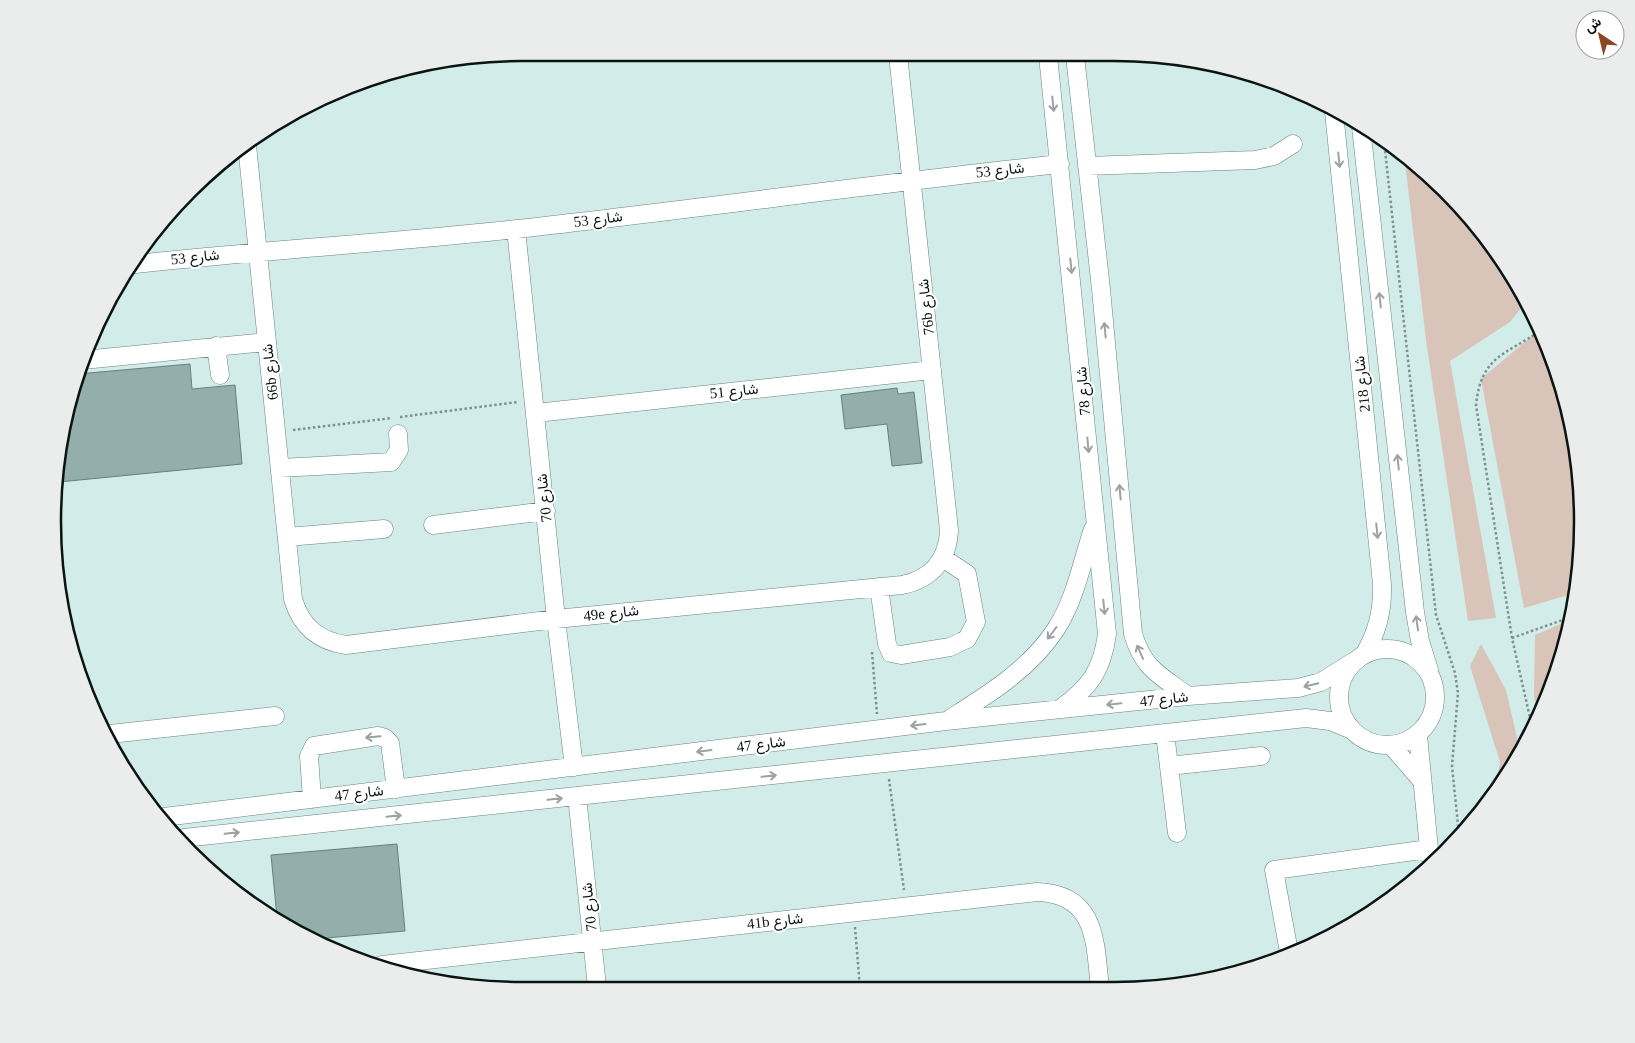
<svg xmlns="http://www.w3.org/2000/svg" width="1635" height="1043" font-family="'Times New Roman',Vazirmatn,serif">
<style>
.green{fill:#d9c4ba}
.building{fill:#94aeac;stroke:#67807e}
.lines{fill:none;stroke-linecap:round;stroke-linejoin:round}
.minor-casing{stroke:#6a8381;stroke-width:19}
.path{stroke:#7d908f;stroke-width:2.5;stroke-dasharray:2.5 2.5;stroke-linecap:butt}
.minor{stroke:#fff;stroke-width:18}
.oneway{stroke:#9da1a1}
.labels{text-anchor:middle;dominant-baseline:central;stroke-width:4;stroke-linejoin:round;paint-order:stroke}
.street-label{font-size:15px;fill:#0a1413;stroke:#fff}
.rim{fill:none;stroke:#0a1413;stroke-width:2.5}
</style>
<rect width="100%" height="100%" fill="#d2ecea"/>
<!-- green -->
<path class="green" d="M1404 154 1466 212 1520 287 1526 302 1510 322 1450 361 1496 618 1468 621 1426 340Z
M1539 330C1545 344 1554 358 1558 372 1580 444 1587 519 1575 593L1524 608 1481 379Z
M1570 620 1566 643 1539 717 1534 697 1535 635Z
M1481 644 1506 690 1520 751 1494 794 1500 762 1470 666Z"/>
<!-- building -->
<path class="building" d="M190 364 192 389 235 385 242 464 59 482 77 374Z
M897 388 898 394 914 392 922 463 892 466 887 424 845 429 841 395Z
M397 844 405 931 315 939 277 917 271 855Z"/>
<g class="lines">
<defs>
<path id="minor" d="M1048 56 1107 634C1102 671 1090 687 1060 709
M1075 56 1101 289 1133 634C1144 670 1160 675 1188 696
M1334 112 1382 584C1383 610 1378 631 1365 653
M1361 127 1415 612 1420 641 1429 670
M247 145 293 599C301 626 318 641 346 645L556 619 902 585C931 579 948 560 949 530L898 55
M1087 166 1255 160 1274 156 1293 144
M516 229 556 619 574 767
M135 264C262 250 390 243 517 229 698 209 879 183 1060 164
M216 346 220 375
M83 360 267 342
M536 413 932 370
M280 468 391 462 399 450 398 434
M433 525 546 511
M287 537 384 529
M879 587 887 644 891 653 901 655 950 647 967 639 976 622 967 574 943 558
M1339 697a48 48 0 1 1 96 0a48 48 0 1 1-96 0Z
M951 718C989 694 1031 668 1056 629 1075 600 1082 562 1093 529
M1165 733 1177 833
M110 734 275 716
M1418 735 1429 849
M1391 745 1422 781
M1169 766 1261 756
M577 796 597 987
M312 799 309 756 314 746 378 736 385 738 390 743 396 789
M164 817 946 721 1188 696 1298 688 1321 682 1353 662
M184 838 1306 718 1330 721 1352 730
M1289 952 1274 870 1429 849 1432 864
M382 965 1037 892C1097 894 1095 942 1100 989"/>
</defs>
<!-- minor casing -->
<use href="#minor" class="minor-casing"/>
<!-- path -->
<path class="path" d="M1384 141 1436 615 1455 673 1458 693 1452 766 1459 835
M400 417 518 402
M293 430 392 418
M1512 638 1571 617
M872 652 877 714
M1533 731 1512 638 1476 405C1481 356 1505 355 1540 331
M889 779 904 890
M855 927 860 988"/>
<!-- minor -->
<use href="#minor" class="minor"/>
</g>
<!-- one-way arrows -->
<defs><path id="oneway-shaft" d="M-6 0H5M1.5-3L5.5 0L1.5 3" fill="none" stroke-width="1.6" stroke-linecap="round" stroke-linejoin="round" transform="scale(1.25)"/></defs>
<g class="oneway">
<use href="#oneway-shaft" transform="translate(1053 104) rotate(84)"/>
<use href="#oneway-shaft" transform="translate(1339 160) rotate(84)"/>
<use href="#oneway-shaft" transform="translate(1071 266) rotate(84)"/>
<use href="#oneway-shaft" transform="translate(1380 300) rotate(-96)"/>
<use href="#oneway-shaft" transform="translate(1105 330) rotate(-95)"/>
<use href="#oneway-shaft" transform="translate(1088 445) rotate(85)"/>
<use href="#oneway-shaft" transform="translate(1398 462) rotate(-96)"/>
<use href="#oneway-shaft" transform="translate(1120 492) rotate(-95)"/>
<use href="#oneway-shaft" transform="translate(1377 531) rotate(84)"/>
<use href="#oneway-shaft" transform="translate(1104 607) rotate(84)"/>
<use href="#oneway-shaft" transform="translate(1417 623) rotate(-98)"/>
<use href="#oneway-shaft" transform="translate(1052 633) rotate(127)"/>
<use href="#oneway-shaft" transform="translate(1140 652) rotate(-114)"/>
<use href="#oneway-shaft" transform="translate(1311 685) rotate(167)"/>
<use href="#oneway-shaft" transform="translate(1114 704) rotate(174)"/>
<use href="#oneway-shaft" transform="translate(918 725) rotate(173)"/>
<use href="#oneway-shaft" transform="translate(373 737) rotate(175)"/>
<use href="#oneway-shaft" transform="translate(704 751) rotate(173)"/>
<use href="#oneway-shaft" transform="translate(769 776) rotate(-6)"/>
<use href="#oneway-shaft" transform="translate(555 799) rotate(-6)"/>
<use href="#oneway-shaft" transform="translate(394 816) rotate(-6)"/>
<use href="#oneway-shaft" transform="translate(232 833) rotate(-6)"/>
</g>
<g class="labels">
<!-- street labels -->
<g class="street-label">
<text transform="translate(1000 170) rotate(-6)">شارع 53</text>
<text transform="translate(598 219) rotate(-7)">شارع 53</text>
<text transform="translate(195 257) rotate(-6)">شارع 53</text>
<text transform="translate(926 307) rotate(-96)">76b شارع</text>
<text transform="translate(270 372) rotate(-96)">66b شارع</text>
<text transform="translate(1362 384) rotate(-96)">شارع 218</text>
<text transform="translate(734 391) rotate(-6)">شارع 51</text>
<text transform="translate(1083 391) rotate(-95)">شارع 78</text>
<text transform="translate(544 498) rotate(-96)">شارع 70</text>
<text transform="translate(611 613) rotate(-6)">49e شارع</text>
<text transform="translate(1164 699) rotate(-6)">شارع 47</text>
<text transform="translate(761 744) rotate(-7)">شارع 47</text>
<text transform="translate(359 793) rotate(-7)">شارع 47</text>
<text transform="translate(589 907) rotate(-96)">شارع 70</text>
<text transform="translate(775 921) rotate(-6)">41b شارع</text>
</g>
</g>
<!-- crop -->
<path d="M0 0H1635V1043H0ZM521 61H1114A460 460 0 0 1 1574 521V522A460 460 0 0 1 1114 982H521A460 460 0 0 1 61 522V521A460 460 0 0 1 521 61Z" fill="#ebecec" fill-rule="evenodd"/>
<path class="rim" d="M521 61H1114A460 460 0 0 1 1574 521V522A460 460 0 0 1 1114 982H521A460 460 0 0 1 61 522V521A460 460 0 0 1 521 61Z"/>
<!-- north arrow -->
<g transform="translate(1600 35) rotate(325)"><circle r="24" fill="#ffffff" stroke="#9da1a1"/>
<path d="M0-4L9 19L0 12L-9 19Z" fill="#8d4524"/>
<text y="-8" font-size="14" font-weight="bold" text-anchor="middle" fill="#0a1413">ش</text>
</g>
</svg>
